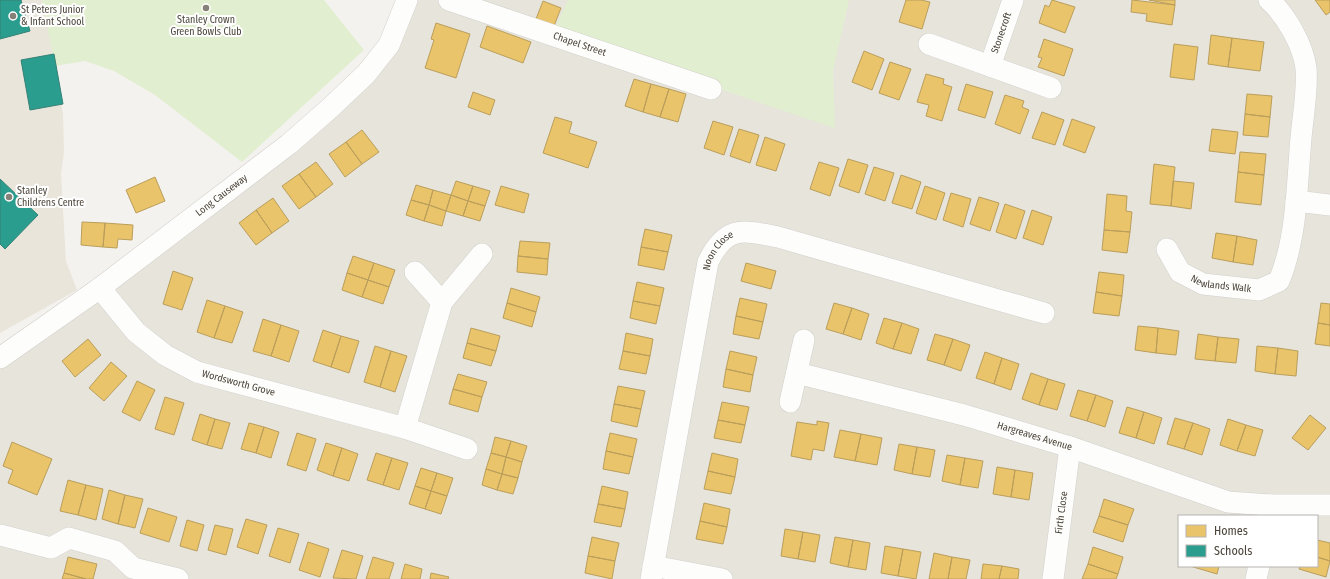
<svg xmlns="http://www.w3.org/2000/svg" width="1330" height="579" font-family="'Fira Sans Condensed',sans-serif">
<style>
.residential{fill:#e7e4dc;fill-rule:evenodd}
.education{fill:#eae5da}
.green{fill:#e1eecf}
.homes{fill:#e9c46a;stroke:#ba9e5b}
.schools{fill:#2a9d8f;stroke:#348275}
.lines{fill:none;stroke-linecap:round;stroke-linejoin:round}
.minor-casing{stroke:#d2d0cb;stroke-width:22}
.minor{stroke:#fdfdfc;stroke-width:21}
.poi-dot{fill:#868178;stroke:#fff;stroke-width:1.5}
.labels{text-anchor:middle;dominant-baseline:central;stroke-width:4;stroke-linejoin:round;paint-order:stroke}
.poi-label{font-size:10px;fill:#4b4439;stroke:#fff;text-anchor:start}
.street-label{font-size:10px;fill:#4b4439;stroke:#fff}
</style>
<rect width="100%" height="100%" fill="#f4f2ee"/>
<!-- residential -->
<path class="residential" d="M407 0H1330V579H0V358L366 75ZM1179 516H1317V566H1179Z"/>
<!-- education -->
<path class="education" d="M0 0H42L51 41 63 114 64 152 61 174 66 261 77 290 0 333Z"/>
<!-- green -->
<path class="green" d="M42 0H324L364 50 242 162 155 95 114 71 85 61 55 66Z
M568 0H849L833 71 835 128 553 33Z"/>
<!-- homes -->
<path class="homes" d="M906 0H921L930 2 922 29 899 22Z
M1052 0 1075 7 1065 33 1039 23 1045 5 1049 7Z
M1132 0 1175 5 1172 25 1146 21 1147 14 1131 12Z
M1149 0H1175V5Z
M1315 0H1330V12L1326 15Z
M543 1 561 8 554 26 536 19Z
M436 23 470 34 456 78 425 68 434 40 431 39Z
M487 26 531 42 523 63 480 47Z
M1211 35 1232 38 1228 67 1208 64Z
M1232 38 1264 42 1260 71 1228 67Z
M1044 39 1073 49 1064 76 1038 67 1042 58 1038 57Z
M1174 44 1198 47 1194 80 1170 77Z
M864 51 884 59 872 90 852 82Z
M890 62 911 69 899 100 879 93Z
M926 74 944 79 943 84 952 87 942 121 926 116 929 105 917 102Z
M634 79 651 84 643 112 625 106Z
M651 84 669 89 660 117 643 112Z
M966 84 993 92 985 118 958 110Z
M669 89 686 94 678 122 660 117Z
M473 92 495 100 490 115 468 107Z
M1247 94 1272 96 1270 117 1245 114Z
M1005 95 1024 101 1022 107 1029 110 1020 134 995 124Z
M1042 112 1064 120 1055 145 1032 138Z
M1245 114 1270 117 1268 137 1243 135Z
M555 117 572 122 569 133 597 142 588 168 543 153Z
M1072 119 1095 127 1085 153 1063 145Z
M713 121 733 127 724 155 704 148Z
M739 129 759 135 750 163 730 156Z
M1212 129 1238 132 1235 154 1209 151Z
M362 130 379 152 362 164 346 142Z
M765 137 785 144 776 171 756 165Z
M346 142 362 164 345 177 329 154Z
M1240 152 1266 154 1264 175 1238 172Z
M848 159 868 165 859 193 839 186Z
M316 162 333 184 316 197 299 174Z
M819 162 839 168 830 196 810 189Z
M1154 164 1175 167 1171 206 1150 204Z
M874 167 894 173 885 201 865 194Z
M1238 172 1264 175 1261 205 1235 202Z
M299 174 316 197 299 209 282 186Z
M901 175 921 182 912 209 892 203Z
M155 177 165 201 136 213 126 190Z
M456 181 473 186 468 201 451 195Z
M1173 181 1194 183 1191 209 1171 206Z
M416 185 433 190 429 205 411 200Z
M473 186 490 191 485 206 468 201Z
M501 186 529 194 524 213 495 205Z
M925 186 945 193 936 220 916 213Z
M433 190 451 195 446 211 429 205Z
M951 193 971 199 963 227 943 220Z
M1107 194 1127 196 1126 211 1132 212 1130 232 1104 230Z
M451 195 468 201 463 216 446 211Z
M979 197 999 203 990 231 970 224Z
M273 198 289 221 272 233 256 210Z
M411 200 429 205 424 221 406 215Z
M468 201 485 206 480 221 463 216Z
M1005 204 1025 211 1016 239 996 232Z
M429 205 446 211 442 226 424 221Z
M256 210 272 233 256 245 239 223Z
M1032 210 1052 217 1043 245 1023 238Z
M82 222 105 223 103 247 81 245Z
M105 223 133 225 132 240 118 239 117 248 103 247Z
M645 229 672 235 668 252 641 247Z
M1104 230 1130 232 1127 253 1102 250Z
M1216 233 1237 236 1233 262 1212 258Z
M1237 236 1257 240 1253 265 1233 262Z
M520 241 550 243 548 259 518 256Z
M641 247 668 252 664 270 638 265Z
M353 256 374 263 368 280 347 273Z
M518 256 548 259 547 275 517 272Z
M374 263 395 270 389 287 368 280Z
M746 263 776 271 771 289 741 281Z
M173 271 193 278 182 310 163 304Z
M1099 272 1124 275 1122 296 1096 292Z
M347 273 368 280 362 297 342 290Z
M368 280 389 287 383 304 362 297Z
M637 282 664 288 660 306 633 301Z
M511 288 540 297 536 312 507 303Z
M1096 292 1122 296 1119 316 1093 313Z
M740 298 767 304 763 322 736 316Z
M207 300 225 306 214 338 197 332Z
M633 301 660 306 656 324 630 318Z
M507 303 536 312 532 327 503 318Z
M834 303 852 308 843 334 826 329Z
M1321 303 1330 304V325L1318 323Z
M225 306 243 312 232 343 214 338Z
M852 308 869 314 861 340 843 334Z
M736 316 763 322 759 339 733 334Z
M884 318 902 323 893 349 876 343Z
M263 319 281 325 271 356 253 351Z
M902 323 919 329 911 354 893 349Z
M1318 323 1330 325V346L1315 344Z
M281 325 299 331 289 362 271 356Z
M1138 326 1158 328 1156 353 1135 350Z
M471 328 500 336 496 351 467 343Z
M1158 328 1179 331 1176 355 1156 353Z
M323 330 341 336 331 367 313 361Z
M626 333 653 339 650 356 623 351Z
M935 334 953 339 944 365 927 360Z
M1198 334 1218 337 1215 361 1195 359Z
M341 336 359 341 349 373 331 367Z
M1218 337 1239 339 1236 363 1215 361Z
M88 339 101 355 75 377 62 361Z
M953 339 970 345 961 371 944 365Z
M467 343 496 351 491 366 463 358Z
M375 346 391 351 380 387 364 382Z
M1257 346 1278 348 1275 374 1255 371Z
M1278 348 1298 351 1296 376 1275 374Z
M391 351 407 356 395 392 380 387Z
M623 351 650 356 646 374 619 369Z
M730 351 757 357 753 375 726 369Z
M985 352 1002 358 994 384 976 378Z
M1002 358 1019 364 1011 390 994 384Z
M111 362 127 376 104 401 89 388Z
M726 369 753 375 750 392 723 387Z
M1031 373 1048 379 1039 405 1022 399Z
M458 374 487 382 482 397 453 389Z
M1048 379 1065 384 1057 410 1039 405Z
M137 381 155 390 140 421 122 412Z
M618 386 645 391 641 409 614 404Z
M453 389 482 397 478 412 449 404Z
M1078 390 1096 395 1087 421 1070 416Z
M1096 395 1113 401 1105 427 1087 421Z
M165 397 184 403 174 435 155 429Z
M722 402 749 407 745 425 718 420Z
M614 404 641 409 637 427 611 421Z
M1127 407 1144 412 1136 438 1119 433Z
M1144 412 1162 418 1154 444 1136 438Z
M200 414 215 419 207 445 192 440Z
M1310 415 1326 428 1308 450 1292 438Z
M1175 418 1193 423 1184 449 1167 444Z
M215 419 230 423 222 449 207 445Z
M1228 419 1246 425 1237 451 1220 445Z
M718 420 745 425 741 443 714 438Z
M817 421 829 423 824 451 813 449 811 460 791 456 797 422 817 425Z
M249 423 264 427 256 453 241 449Z
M1193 423 1210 429 1202 455 1184 449Z
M1246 425 1263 430 1255 456 1237 451Z
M264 427 279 432 271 458 256 453Z
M840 430 861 434 855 461 834 457Z
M297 433 316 439 306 471 287 465Z
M610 433 637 439 633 457 606 451Z
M861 434 882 438 877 465 855 461Z
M495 437 511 441 506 457 491 453Z
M511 441 527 446 522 462 506 457Z
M12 442 52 459 37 495 8 483 13 470 3 466Z
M326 443 342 448 333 476 317 470Z
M899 444 917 447 912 474 894 470Z
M917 447 935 450 930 477 912 474Z
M342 448 358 454 349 481 333 476Z
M606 451 633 457 629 474 603 469Z
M376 453 392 458 383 485 367 480Z
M491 453 506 457 502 474 486 469Z
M712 453 738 459 735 477 708 471Z
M947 455 965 458 960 485 942 481Z
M506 457 522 462 518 478 502 474Z
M392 458 408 463 399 490 383 485Z
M965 458 983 461 978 488 960 485Z
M997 467 1015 470 1011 497 993 494Z
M421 468 437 473 431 491 415 486Z
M486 469 502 474 497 490 482 485Z
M1015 470 1033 473 1029 500 1011 497Z
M708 471 735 477 731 494 704 489Z
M437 473 453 478 447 496 431 491Z
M502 474 518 478 513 494 497 490Z
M68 480 86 485 78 515 60 511Z
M86 485 103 489 96 520 78 515Z
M415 486 431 491 425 509 409 504Z
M602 486 628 492 625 509 598 504Z
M109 490 125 495 118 524 102 519Z
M431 491 447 496 441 514 425 509Z
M125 495 143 499 135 528 118 524Z
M1104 499 1134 509 1128 525 1099 516Z
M704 503 730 509 727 527 700 521Z
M598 504 625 509 621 527 594 522Z
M148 508 177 517 169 542 140 533Z
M1099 516 1128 525 1123 542 1093 532Z
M246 519 267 525 258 554 237 547Z
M187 520 204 525 197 551 180 546Z
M700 521 727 527 723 544 696 539Z
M215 525 233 529 226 555 208 550Z
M278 528 299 534 290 563 269 556Z
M785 529 803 532 798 559 781 556Z
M803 532 820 535 815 562 798 559Z
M592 537 619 543 615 561 588 556Z
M835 537 853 540 848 567 830 563Z
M853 540 870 543 866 570 848 567Z
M1317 540 1330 543V561L1317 557Z
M308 542 329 549 320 577 299 570Z
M885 546 903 549 898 576 881 573Z
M1093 547 1123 557 1118 574 1088 564Z
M903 549 921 552 916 579 898 576Z
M342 550 363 556 356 579 333 578Z
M934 553 952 557 948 579H929Z
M588 556 615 561 612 579 585 573Z
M68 557 97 564 93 579H86L64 573Z
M373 557 394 563 389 579H366Z
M952 557 970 560 966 579H948Z
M1317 557 1330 561 1326 577 1299 569 1300 566H1317Z
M405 564 422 569 420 579H401Z
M983 564 1002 566 999 579H981Z
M1088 564 1118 574 1116 579H1082Z
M1002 566 1019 569 1018 579H999Z
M1190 566H1219L1217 574Z
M64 573 86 579H62Z
M431 573 449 577 448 579H430Z"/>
<!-- schools -->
<path class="schools" d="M0 0H21L30 31 0 39Z
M54 54 63 104 30 110 21 60Z
M0 179 38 215 5 249 0 244Z"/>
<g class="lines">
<defs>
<g id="minor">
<path id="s1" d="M449 0 711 89"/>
<path d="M929 44 1051 88"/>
<path id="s2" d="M990 66 1013 0"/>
<path d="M1296 201 1330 205"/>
<path id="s3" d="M1167 249 1180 272 1203 284 1259 290 1279 281C1297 238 1297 184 1301 138 1303 115 1308 90 1306 68 1303 45 1286 15 1269 0"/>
<path d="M415 272 442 302"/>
<path id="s4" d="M100 288 136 332 165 355 197 372 405 428 467 449"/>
<path id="s5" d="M0 358 100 288 289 144 329 109 366 74 389 45 407 0"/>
<path id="s6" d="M797 373 964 415 1070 447 1228 502 1270 505"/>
<path d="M790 402 804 340"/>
<path d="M405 428 442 302 482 254"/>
<path d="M1268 516 1270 505H1330"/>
<path d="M0 535 51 548 69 538 115 551 133 568 178 579"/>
<path d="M653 566 722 579"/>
<path id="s7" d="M651 579 708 262C726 225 742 230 778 237L1044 313"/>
<path id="s8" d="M1053 579 1070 447"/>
<path d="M1256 579 1259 566"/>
</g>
</defs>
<!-- minor casing -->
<use href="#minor" class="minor-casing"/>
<!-- minor -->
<use href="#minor" class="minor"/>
</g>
<!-- markers -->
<g class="poi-dot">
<circle cx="206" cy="8" r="4"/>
<circle cx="13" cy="16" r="4"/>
<circle cx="9" cy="197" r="4"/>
</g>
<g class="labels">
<!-- poi labels -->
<g class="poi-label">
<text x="21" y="10">St Peters Junior<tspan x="21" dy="12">&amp; Infant School</tspan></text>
<text x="206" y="20" text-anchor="middle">Stanley Crown<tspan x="206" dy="12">Green Bowls Club</tspan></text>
<text x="17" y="191">Stanley<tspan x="17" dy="12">Childrens Centre</tspan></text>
</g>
<!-- street labels -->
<g class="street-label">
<text stroke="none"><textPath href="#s2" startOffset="35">Stonecroft</textPath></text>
<text stroke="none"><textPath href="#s1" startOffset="138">Chapel Street</textPath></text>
<text stroke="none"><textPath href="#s5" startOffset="275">Long Causeway</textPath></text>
<text stroke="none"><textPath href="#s7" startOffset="337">Noon Close</textPath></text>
<text stroke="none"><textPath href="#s3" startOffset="70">Newlands Walk</textPath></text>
<text stroke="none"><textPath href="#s4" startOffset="173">Wordsworth Grove</textPath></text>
<text stroke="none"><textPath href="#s6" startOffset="246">Hargreaves Avenue</textPath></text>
<text stroke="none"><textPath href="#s8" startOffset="67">Firth Close</textPath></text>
</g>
</g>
<!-- legend -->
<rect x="1178" y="515" width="140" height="52" fill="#ffffff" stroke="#b7b4b0"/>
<rect x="1186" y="525" width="20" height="12" fill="#e9c46a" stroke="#b7b4b0"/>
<text x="1214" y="535" font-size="12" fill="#4b4439">Homes</text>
<rect x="1186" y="545" width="20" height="12" fill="#2a9d8f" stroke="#b7b4b0"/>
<text x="1214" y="555" font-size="12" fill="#4b4439">Schools</text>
</svg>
